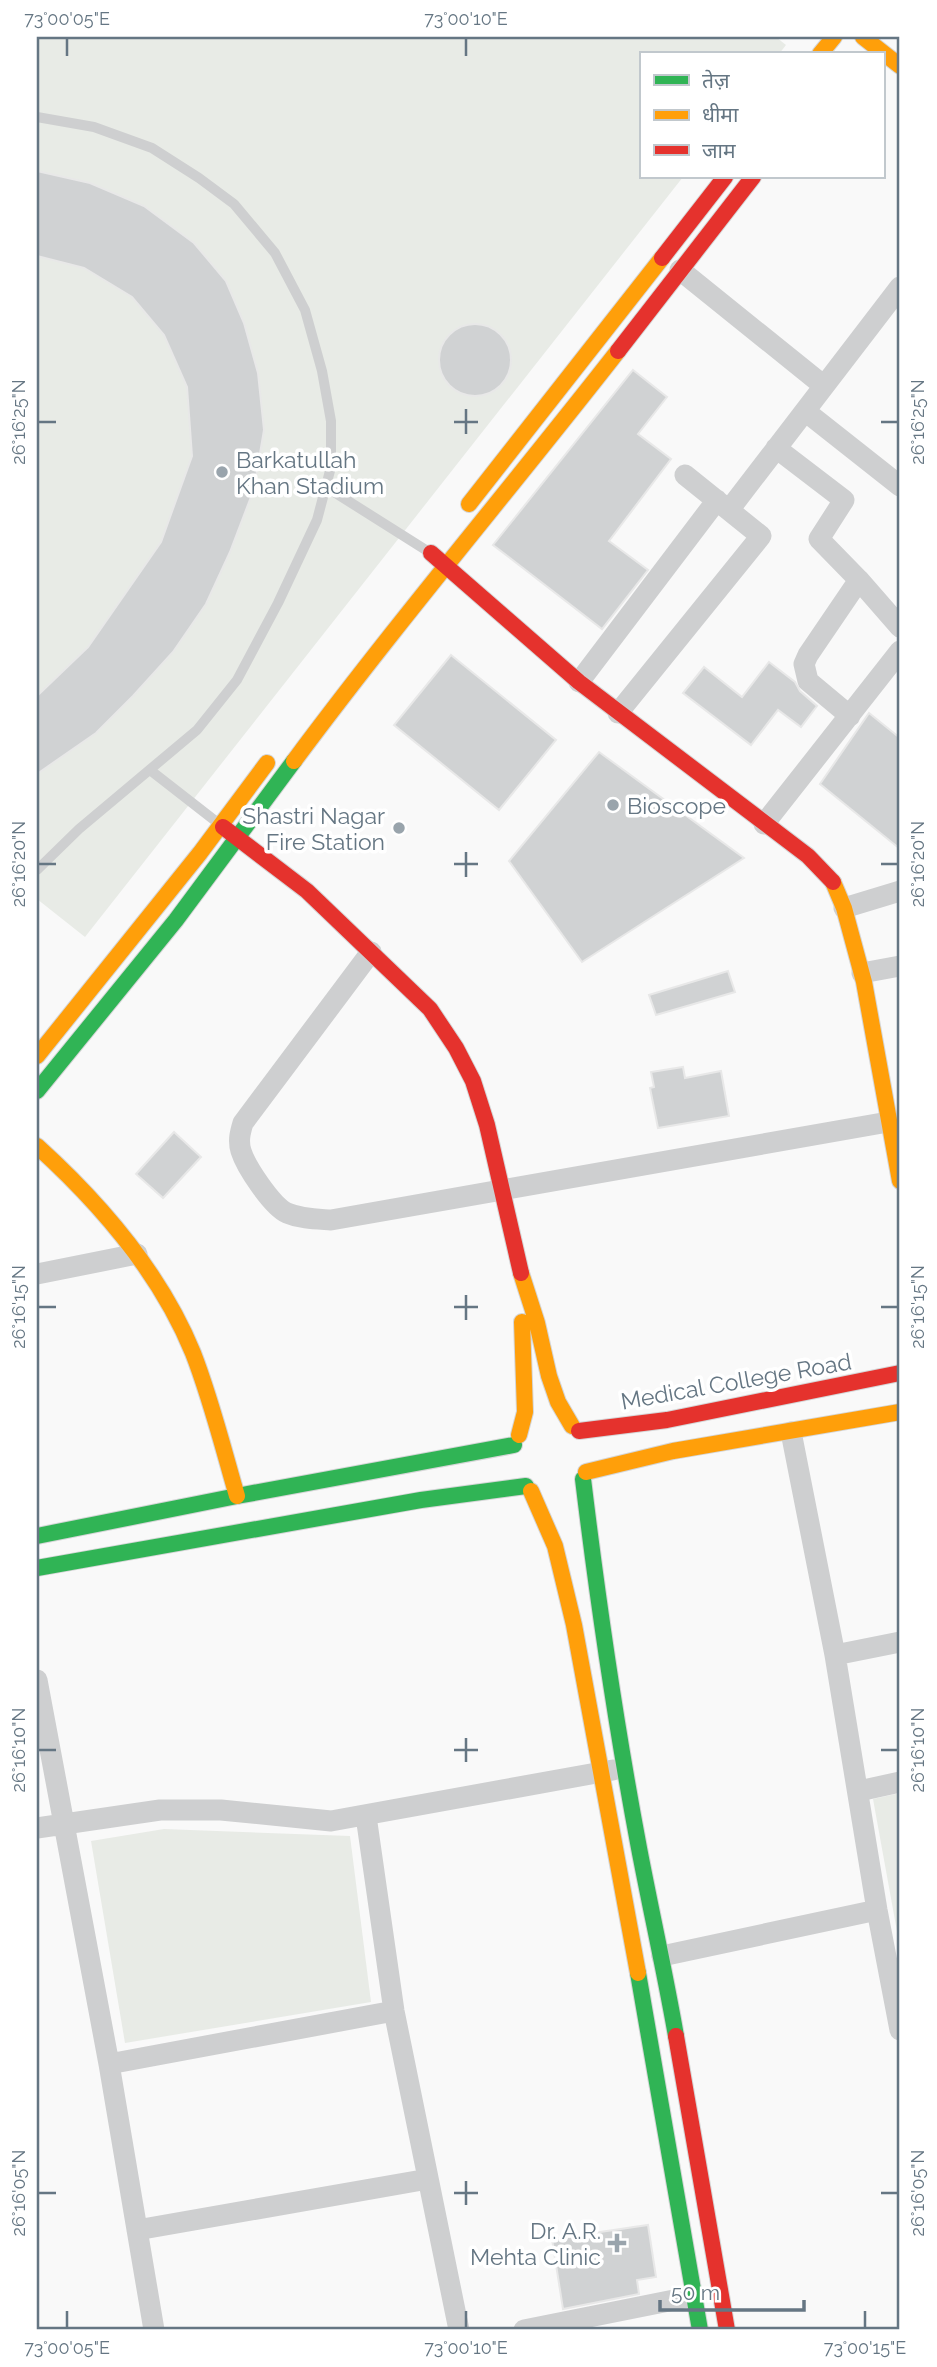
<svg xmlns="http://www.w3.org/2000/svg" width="937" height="2367" font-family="Raleway,'Noto Sans Devanagari',sans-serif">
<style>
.green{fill:#e8ebe6}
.building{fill:#d0d2d3;stroke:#e8e8e8;stroke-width:2}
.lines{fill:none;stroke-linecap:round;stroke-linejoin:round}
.fast-casing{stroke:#d5d6d7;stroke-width:18}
.slow-casing{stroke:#d5d6d7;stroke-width:18}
.jam-casing{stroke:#d5d6d7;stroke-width:18}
.lane{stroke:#cecfd0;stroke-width:10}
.street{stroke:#cecfd0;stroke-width:21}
.fast{stroke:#30b455;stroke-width:16}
.slow{stroke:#ff9f0a;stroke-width:16}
.jam{stroke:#e5322d;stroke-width:16}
.ticks{fill:none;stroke:#657683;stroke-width:2.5}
.poi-dot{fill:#99a4ac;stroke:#fff;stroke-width:2.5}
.labels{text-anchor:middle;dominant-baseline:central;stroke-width:7;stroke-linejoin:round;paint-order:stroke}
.poi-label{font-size:23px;fill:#657683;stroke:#fff;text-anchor:start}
.street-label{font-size:23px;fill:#657683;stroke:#fff}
.neatline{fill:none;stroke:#657683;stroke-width:2.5}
.ticks-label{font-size:18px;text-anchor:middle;fill:#657683}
</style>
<rect width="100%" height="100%" fill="#f9f9f9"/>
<!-- green -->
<path class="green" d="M37 37H776L786 45 779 54H641V177H683L85 937 37 899Z
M900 1793V1948L873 1799Z
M164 1829 350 1836 371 2002 125 2043 91 1841Z"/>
<!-- building -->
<path class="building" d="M37 171 90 183 144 206 194 243 226 281 244 323 258 373 264 430 254 489 230 552 206 604 173 652 133 696 96 733 37 774V696L88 647 161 542 192 456 187 387 164 335 132 297 84 268 37 256Z
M439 360a36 36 0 1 1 72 0a36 36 0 1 1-72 0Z
M633 370 667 397 638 434 671 459 609 541 648 570 602 629 493 545Z
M451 655 556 740 499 810 394 725Z
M769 662 795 682 800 691 817 706 801 727 778 710 751 745 683 693 704 667 742 697Z
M869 713 900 738V849L820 784Z
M599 752 744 858 582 962 509 861Z
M728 971 735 992 656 1015 649 995Z
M683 1067 685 1078 721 1071 729 1116 658 1128 650 1088 654 1087 651 1072Z
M174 1132 201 1157 163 1198 136 1174Z
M648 2225 656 2277 637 2280 639 2294 563 2309 552 2239Z"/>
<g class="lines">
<defs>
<path id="fast" d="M37 1091 176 920 294 761
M583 1479C598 1603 616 1726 639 1848 651 1911 665 1973 676 2036
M37 1536 237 1496 514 1445
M37 1568 421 1500 526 1486
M638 1973 700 2330"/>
<path id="slow" d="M863 37 900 66
M820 54 834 37
M469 504 662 258
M294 761C398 621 511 488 618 351
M833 882 844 908 864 982 900 1181
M37 1056 200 853 267 763
M37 1146C101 1204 160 1272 193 1353 211 1399 223 1448 237 1496
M521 1273 537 1323 549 1376 558 1402 572 1426
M519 1435 525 1412 522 1322
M586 1472 673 1451 900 1412
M531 1491 555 1546 574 1625 638 1973"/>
<path id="jam" d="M662 258 725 177
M618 351 753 177
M431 553 579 682 808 856 833 882
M223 827 307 891 430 1009 456 1048 473 1081 487 1125 521 1273
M579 1431 667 1420 900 1373
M676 2036 727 2330"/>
</defs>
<!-- fast casing -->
<use href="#fast" class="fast-casing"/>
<!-- slow casing -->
<use href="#slow" class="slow-casing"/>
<!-- jam casing -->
<use href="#jam" class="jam-casing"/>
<!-- lane -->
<path class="lane" d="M37 117 94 127 152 148 199 178 234 204 275 253 305 310 322 371 331 421V467L317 520 278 603 237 680 197 730 79 829 37 870
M326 487 429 552
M150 770 218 823"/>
<!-- street -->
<path class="street" d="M680 270 824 386
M805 411 900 486
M776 448 844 500 819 539 859 580
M729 510 900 287
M579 682 717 500
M618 713 761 536 685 475
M850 716 808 681 804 664 808 655 859 580 900 627
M764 824 900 651
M844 908 900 891
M371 952 243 1123C240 1133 238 1141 241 1151 246 1167 272 1206 287 1213 301 1219 316 1219 331 1220L888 1122
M862 973 900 966
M37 1274 137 1254
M791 1432 835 1655 877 1910 900 2030
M835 1655 900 1642
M37 1680 109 2064 154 2330
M859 1791 900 1782
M366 1816 394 2011 459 2330
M37 1828 160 1810H221L331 1821 613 1770
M662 1956 877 1910
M109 2064 394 2011
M137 2230 428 2179
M524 2330 694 2296"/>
<!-- fast -->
<use href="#fast" class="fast"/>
<!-- slow -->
<use href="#slow" class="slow"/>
<!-- jam -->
<use href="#jam" class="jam"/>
</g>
<!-- ticks -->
<path class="ticks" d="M67 38V56M466 38V56M466 409V434M38 422H56M454 422H478M881 422H898M466 852V877M38 864H56M454 864H478M881 864H898M466 1295V1320M38 1307H56M454 1307H478M881 1307H898M466 1738V1762M38 1750H56M454 1750H478M881 1750H898M466 2181V2205M38 2193H56M454 2193H478M881 2193H898M67 2311V2328M466 2311V2328M865 2311V2328"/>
<!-- markers -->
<g class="poi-dot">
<circle cx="222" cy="472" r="7"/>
<circle cx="613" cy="805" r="7"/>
<circle cx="399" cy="828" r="7"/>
<path d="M613.5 2232.5h7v7h7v7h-7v7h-7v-7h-7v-7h7z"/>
</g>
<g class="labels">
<!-- poi labels -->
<g class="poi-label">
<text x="236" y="459">Barkatullah<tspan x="236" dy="26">Khan Stadium</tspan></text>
<text x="627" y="805">Bioscope</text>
<text x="385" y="815" text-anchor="end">Shastri Nagar<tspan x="385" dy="26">Fire Station</tspan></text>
<text x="601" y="2230" text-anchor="end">Dr. A.R.<tspan x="601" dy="26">Mehta Clinic</tspan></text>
</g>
<!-- street labels -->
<g class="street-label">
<text transform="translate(736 1381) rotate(-10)">Medical College Road</text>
</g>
</g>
<!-- border -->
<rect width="937" height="2367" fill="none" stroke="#ffffff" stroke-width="77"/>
<!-- legend -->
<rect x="640" y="52" width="245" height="126" fill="#ffffff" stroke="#c1c8cd" stroke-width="2"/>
<rect x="654" y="75" width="35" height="10" fill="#30b455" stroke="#c1c8cd" stroke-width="2"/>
<text x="702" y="88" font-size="21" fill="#657683">तेज़</text>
<rect x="654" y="110" width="35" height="10" fill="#ff9f0a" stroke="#c1c8cd" stroke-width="2"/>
<text x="702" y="122" font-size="21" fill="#657683">धीमा</text>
<rect x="654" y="145" width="35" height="10" fill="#e5322d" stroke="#c1c8cd" stroke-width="2"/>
<text x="702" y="158" font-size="21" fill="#657683">जाम</text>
<!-- scale -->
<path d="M660 2300v10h144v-10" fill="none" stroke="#657683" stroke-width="3.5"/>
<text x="671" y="2300" font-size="21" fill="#657683" stroke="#ffffff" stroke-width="5" paint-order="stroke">50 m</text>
<rect x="38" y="38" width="860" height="2290" class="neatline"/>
<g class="ticks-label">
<text x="67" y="25">73°00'05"E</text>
<text x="466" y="25">73°00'10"E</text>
<text transform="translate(19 422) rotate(-90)" y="6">26°16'25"N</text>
<text transform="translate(918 422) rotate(-90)" y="6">26°16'25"N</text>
<text transform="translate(19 864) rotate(-90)" y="6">26°16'20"N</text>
<text transform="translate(918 864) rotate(-90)" y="6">26°16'20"N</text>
<text transform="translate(19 1307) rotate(-90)" y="6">26°16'15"N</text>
<text transform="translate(918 1307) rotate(-90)" y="6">26°16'15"N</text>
<text transform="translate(19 1750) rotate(-90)" y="6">26°16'10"N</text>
<text transform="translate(918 1750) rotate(-90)" y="6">26°16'10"N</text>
<text transform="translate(19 2193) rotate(-90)" y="6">26°16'05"N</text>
<text transform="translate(918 2193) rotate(-90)" y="6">26°16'05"N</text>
<text x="67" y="2354">73°00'05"E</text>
<text x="466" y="2354">73°00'10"E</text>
<text x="865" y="2354">73°00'15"E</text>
</g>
</svg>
